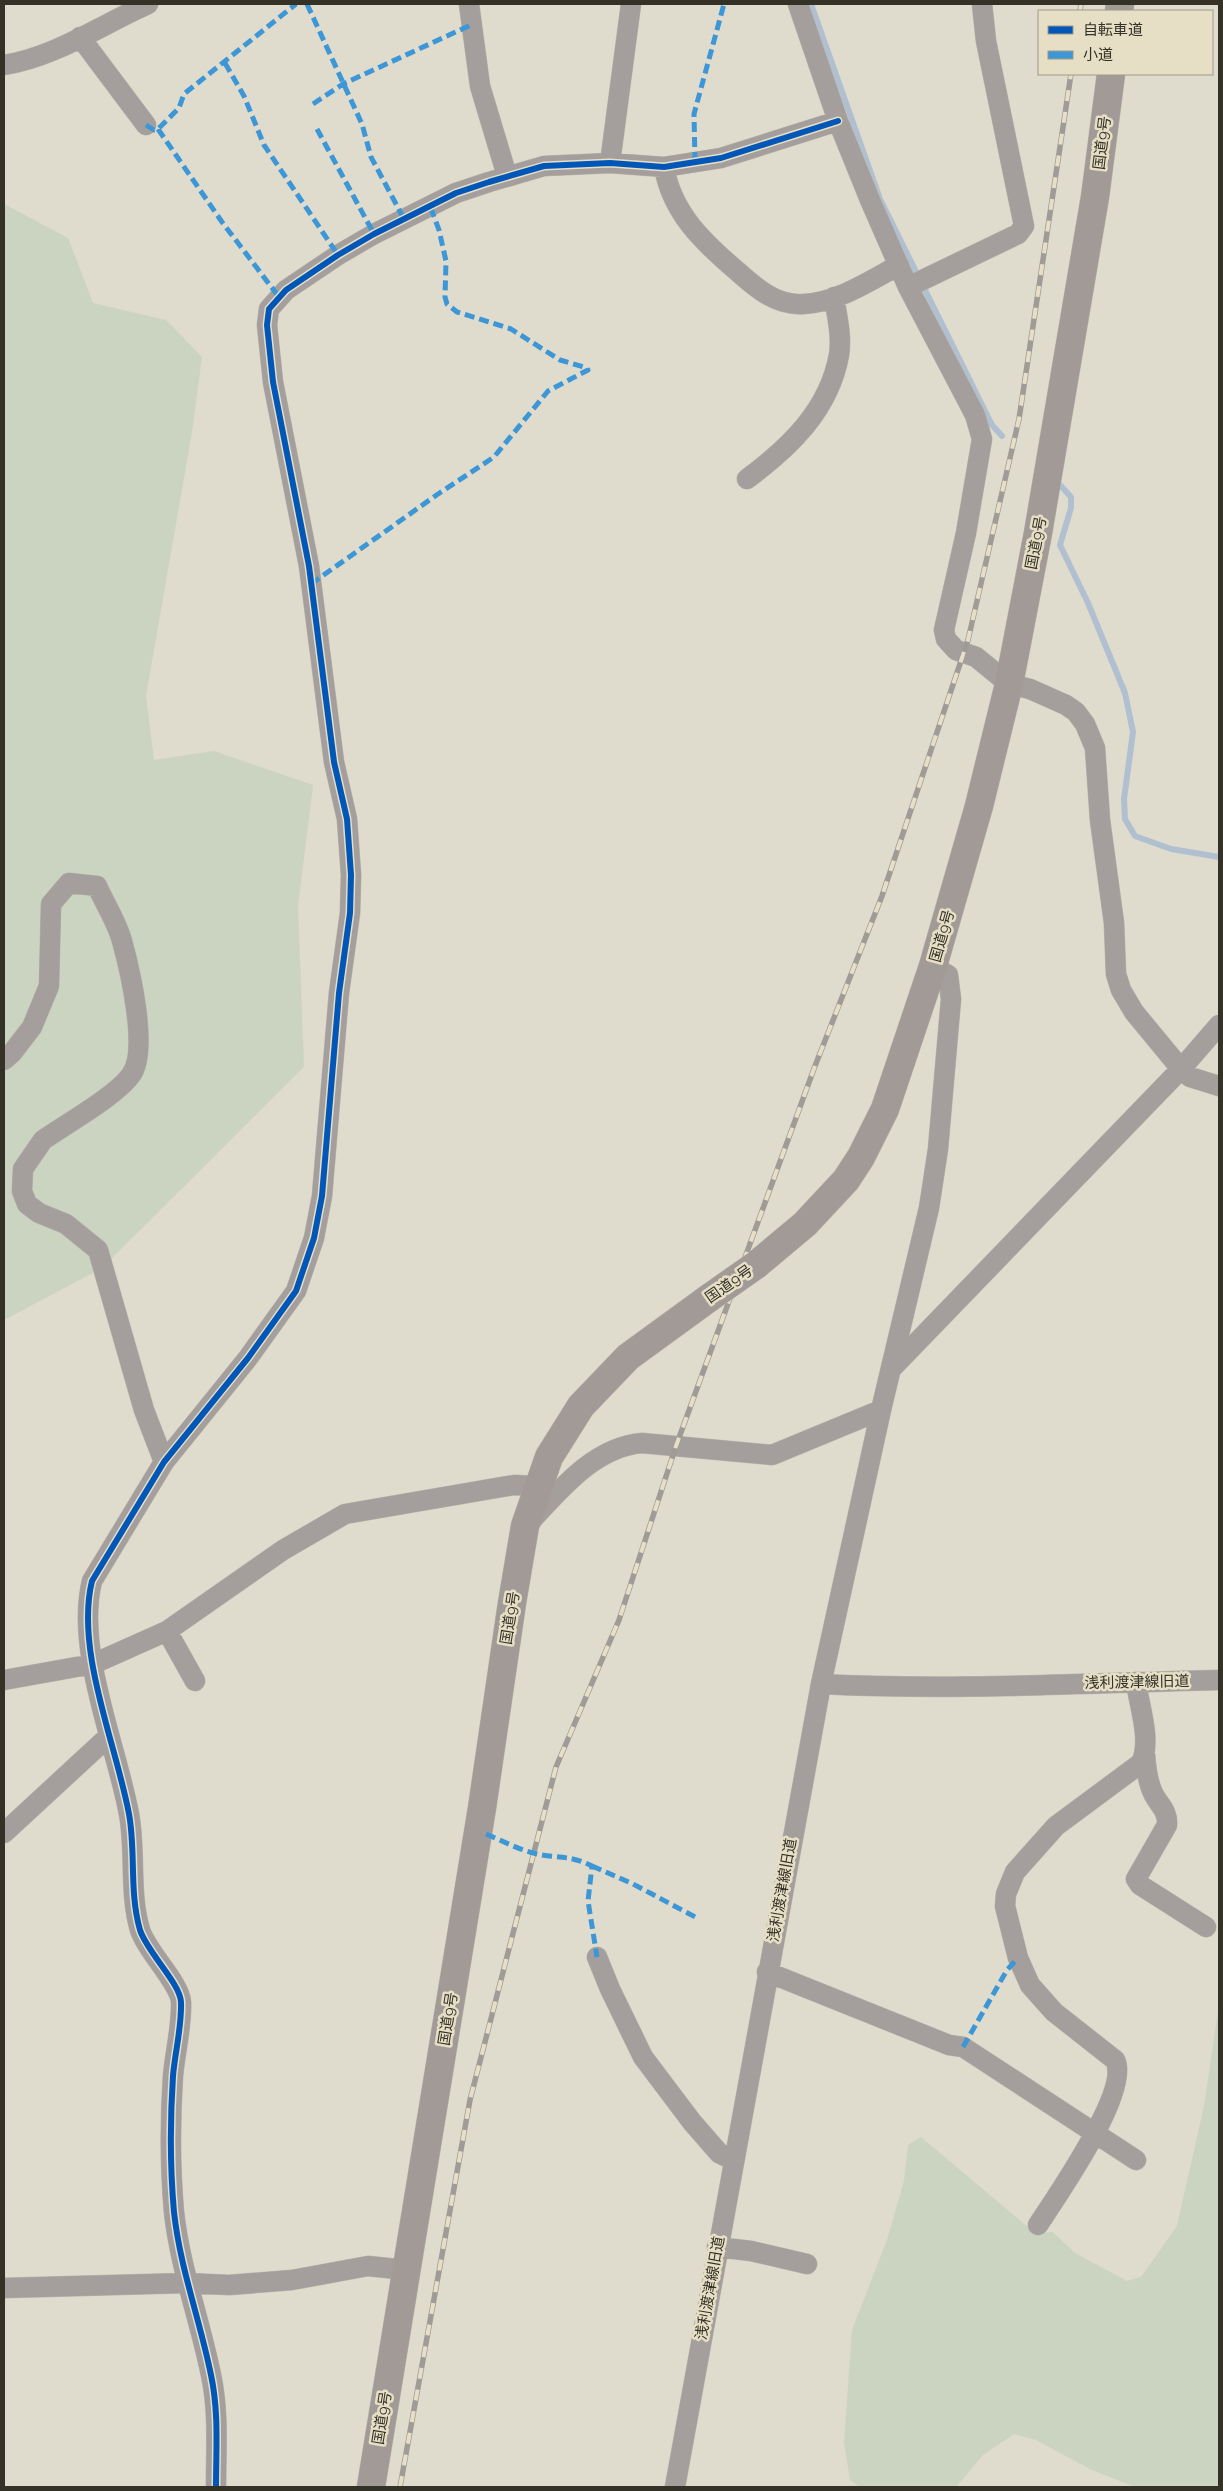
<svg xmlns="http://www.w3.org/2000/svg" width="1223" height="2491" font-family="Raleway,'Noto Sans JP',sans-serif">
<style>
.green{fill:#cbd4c1}
.lines{fill:none;stroke-linecap:round;stroke-linejoin:round}
.stream{stroke:#b1c0d1;stroke-width:6}
.minor-casing{stroke:#bbb8ad;stroke-width:21}
.highway-casing{stroke:#bbb8ad;stroke-width:29}
.minor{stroke:#a49f9c;stroke-width:20}
.highway{stroke:#a29a96;stroke-width:28}
.rail-casing{stroke:#9f9b96;stroke-width:5.5}
.rail{stroke:#e7dfc5;stroke-width:4;stroke-dasharray:11;stroke-linecap:butt}
.highway-bridge-casing{stroke:#bbb8ad;stroke-width:29;stroke-linecap:butt}
.highway-bridge{stroke:#a29a96;stroke-width:28}
.quiet{stroke:#3d97d6;stroke-width:5;stroke-dasharray:10 5;stroke-linecap:butt}
.cycleway-casing{stroke:#e7dfc5;stroke-width:9}
.cycleway{stroke:#0057b8;stroke-width:6}
.labels{text-anchor:middle;dominant-baseline:central;stroke-width:5;stroke-linejoin:round;paint-order:stroke}
.street-label{font-size:15px;fill:#343127;stroke:#e7dfc5}
</style>
<rect width="100%" height="100%" fill="#dfdbcd"/>
<!-- green -->
<path class="green" d="M4 204 68 238 93 303 166 320 202 357 192 432 146 696 154 760 214 751 313 785 298 906 304 1067 102 1268 4 1320Z
M1219 2005V2487H1135L1092 2470 1036 2440 1014 2434 983 2455 956 2487H860L850 2480 844 2442 852 2330 887 2240 904 2181 908 2145 921 2137 1029 2228 1039 2233 1053 2232 1075 2253 1127 2281 1141 2277 1177 2226 1204 2106Z"/>
<g class="lines">
<!-- stream -->
<path class="stream" d="M811 4 880 199 992 425 1002 436
M1060 485 1071 497V508L1060 545 1088 603 1125 693 1133 732 1124 799 1125 819 1135 836 1171 849 1219 857"/>
<defs>
<path id="minor" d="M469 4 480 86 507 176
M798 4 838 121 870 200 908 287 975 415 982 439 966 533 944 630 946 639 956 650 976 657 1009 684 1030 689 1066 705 1076 712 1085 724 1095 748 1100 820 1114 923 1116 974 1121 990 1134 1012 1181 1069 1190 1077 1219 1086
M80 37 146 125
M4 65C55 57 101 25 148 4
M610 163 631 4
M664 167C672 213 703 242 737 271 756 288 776 306 804 304 838 302 870 281 899 265
M908 287 1018 234 1024 226 986 41 982 4
M747 479C790 447 829 410 839 355 842 336 837 316 834 297
M4 1060 12 1053 32 1027 49 986 51 904 69 883 97 886C105 904 117 922 122 941 130 970 149 1051 131 1075 116 1096 66 1124 43 1140L23 1169 22 1191 27 1204 39 1213 66 1224 98 1250 144 1410 164 1462
M893 1367 1181 1069 1219 1025
M529 1523C560 1490 594 1447 642 1443L772 1455 881 1410
M167 1631 195 1681
M4 1680 93 1664 167 1631 283 1550 345 1514 514 1485 538 1486
M821 1684C953 1691 1087 1683 1219 1680
M1145 1755C1146 1768 1148 1784 1154 1795 1160 1806 1168 1811 1167 1825L1136 1879 1140 1885 1206 1927
M4 1833 109 1736
M597 1957 610 1989 643 2057 692 2122 719 2153 733 2160
M767 1972 949 2045 963 2047 1136 2160
M1038 2225C1057 2196 1131 2090 1115 2060L1054 2012 1030 1985 1018 1958 1005 1906 1006 1894 1015 1872 1056 1826 1141 1763C1152 1741 1139 1706 1136 1682
M717 2247 751 2251 807 2264
M4 2288 187 2283 229 2285 292 2280 368 2266 406 2270
M216 2487C216 2450 219 2412 211 2375 200 2320 180 2268 174 2212 170 2167 170 2121 173 2076 175 2052 182 2026 181 2002 180 1983 147 1952 140 1930 129 1892 136 1852 129 1814 116 1744 75 1650 92 1581L164 1462 248 1358 296 1291 314 1238 322 1196 339 993 350 913 351 875 347 819 334 762 309 566 273 382 267 325 269 309 286 290 338 255 374 234 456 193 489 182 544 166 610 163 664 167 721 158 838 121
M675 2487 821 1684 881 1410 929 1208 938 1149 951 999 948 975 933 966"/>
<path id="highway" d="M1119 11 1120 4
M756 1265 805 1224 846 1180 861 1157 885 1109 933 966 979 806 1009 684 1038 533 1095 197 1111 74
M371 2487 482 1808 512 1603 525 1526 549 1457 581 1406 628 1357 709 1298"/>
</defs>
<!-- minor casing -->
<use href="#minor" class="minor-casing"/>
<!-- highway casing -->
<use href="#highway" class="highway-casing"/>
<!-- minor -->
<use href="#minor" class="minor"/>
<!-- highway -->
<use href="#highway" class="highway"/>
<defs>
<path id="rail" d="M1080 11 1081 4
M400 2487 470 2100 556 1767 619 1620 676 1446 815 1066 882 896 968 640 1019 419 1071 74"/>
</defs>
<!-- rail casing -->
<use href="#rail" class="rail-casing"/>
<!-- rail -->
<use href="#rail" class="rail"/>
<defs>
<path id="highway-bridge" d="M709 1298 756 1265"/>
</defs>
<!-- highway-bridge casing -->
<use href="#highway-bridge" class="highway-bridge-casing"/>
<!-- highway-bridge -->
<use href="#highway-bridge" class="highway-bridge"/>
<!-- quiet -->
<path class="quiet" d="M307 4 362 124 371 157 404 219
M225 63 244 96 264 145 338 255
M313 104 343 84 473 24
M146 125 154 130 158 129 179 108 184 94 296 4
M158 129 222 222 279 297
M317 129 374 234
M695 162 694 114 724 4
M311 584 438 494 494 457 548 391 588 370 587 368 560 360 511 329 457 312 447 304 445 297 446 261 439 230 430 206
M486 1834C503 1841 523 1852 542 1855 562 1858 572 1856 592 1866L588 1901 597 1957
M592 1866 633 1884 699 1919
M963 2047 1007 1970 1018 1958"/>
<defs>
<path id="cycleway" d="M216 2487C216 2450 219 2412 211 2375 200 2320 180 2268 174 2212 170 2167 170 2121 173 2076 175 2052 182 2026 181 2002 180 1983 147 1952 140 1930 129 1892 136 1852 129 1814 116 1744 75 1650 92 1581L164 1462 248 1358 296 1291 314 1238 322 1196 339 993 350 913 351 875 347 819 334 762 309 566 273 382 267 325 269 309 286 290 338 255 374 234 456 193 489 182 544 166 610 163 664 167 721 158 838 121"/>
</defs>
<!-- cycleway casing -->
<use href="#cycleway" class="cycleway-casing"/>
<!-- cycleway -->
<use href="#cycleway" class="cycleway"/>
</g>
<g class="labels">
<!-- street labels -->
<g class="street-label">
<text transform="translate(1102 143) rotate(-83)">国道9号</text>
<text transform="translate(1036 543) rotate(-79)">国道9号</text>
<text transform="translate(942 936) rotate(-74)">国道9号</text>
<text transform="translate(729 1284) rotate(-35)">国道9号</text>
<text transform="translate(510 1618) rotate(-81)">国道9号</text>
<text transform="translate(1137 1682) rotate(-1)">浅利渡津線旧道</text>
<text transform="translate(782 1890) rotate(-80)">浅利渡津線旧道</text>
<text transform="translate(448 2019) rotate(-81)">国道9号</text>
<text transform="translate(710 2288) rotate(-80)">浅利渡津線旧道</text>
<text transform="translate(382 2418) rotate(-81)">国道9号</text>
</g>
</g>
<!-- border -->
<rect width="1223" height="2491" fill="none" stroke="#343127" stroke-width="10"/>
<!-- legend -->
<rect x="1038" y="10" width="175" height="65" fill="#e7dfc5" stroke="#9f9986"/>
<rect x="1048" y="26" width="25" height="8" fill="#0057b8" stroke="#9f9986"/>
<text x="1083" y="35" font-size="15" fill="#343127">自転車道</text>
<rect x="1048" y="51" width="25" height="8" fill="#3d97d6" stroke="#9f9986"/>
<text x="1083" y="60" font-size="15" fill="#343127">小道</text>
</svg>
